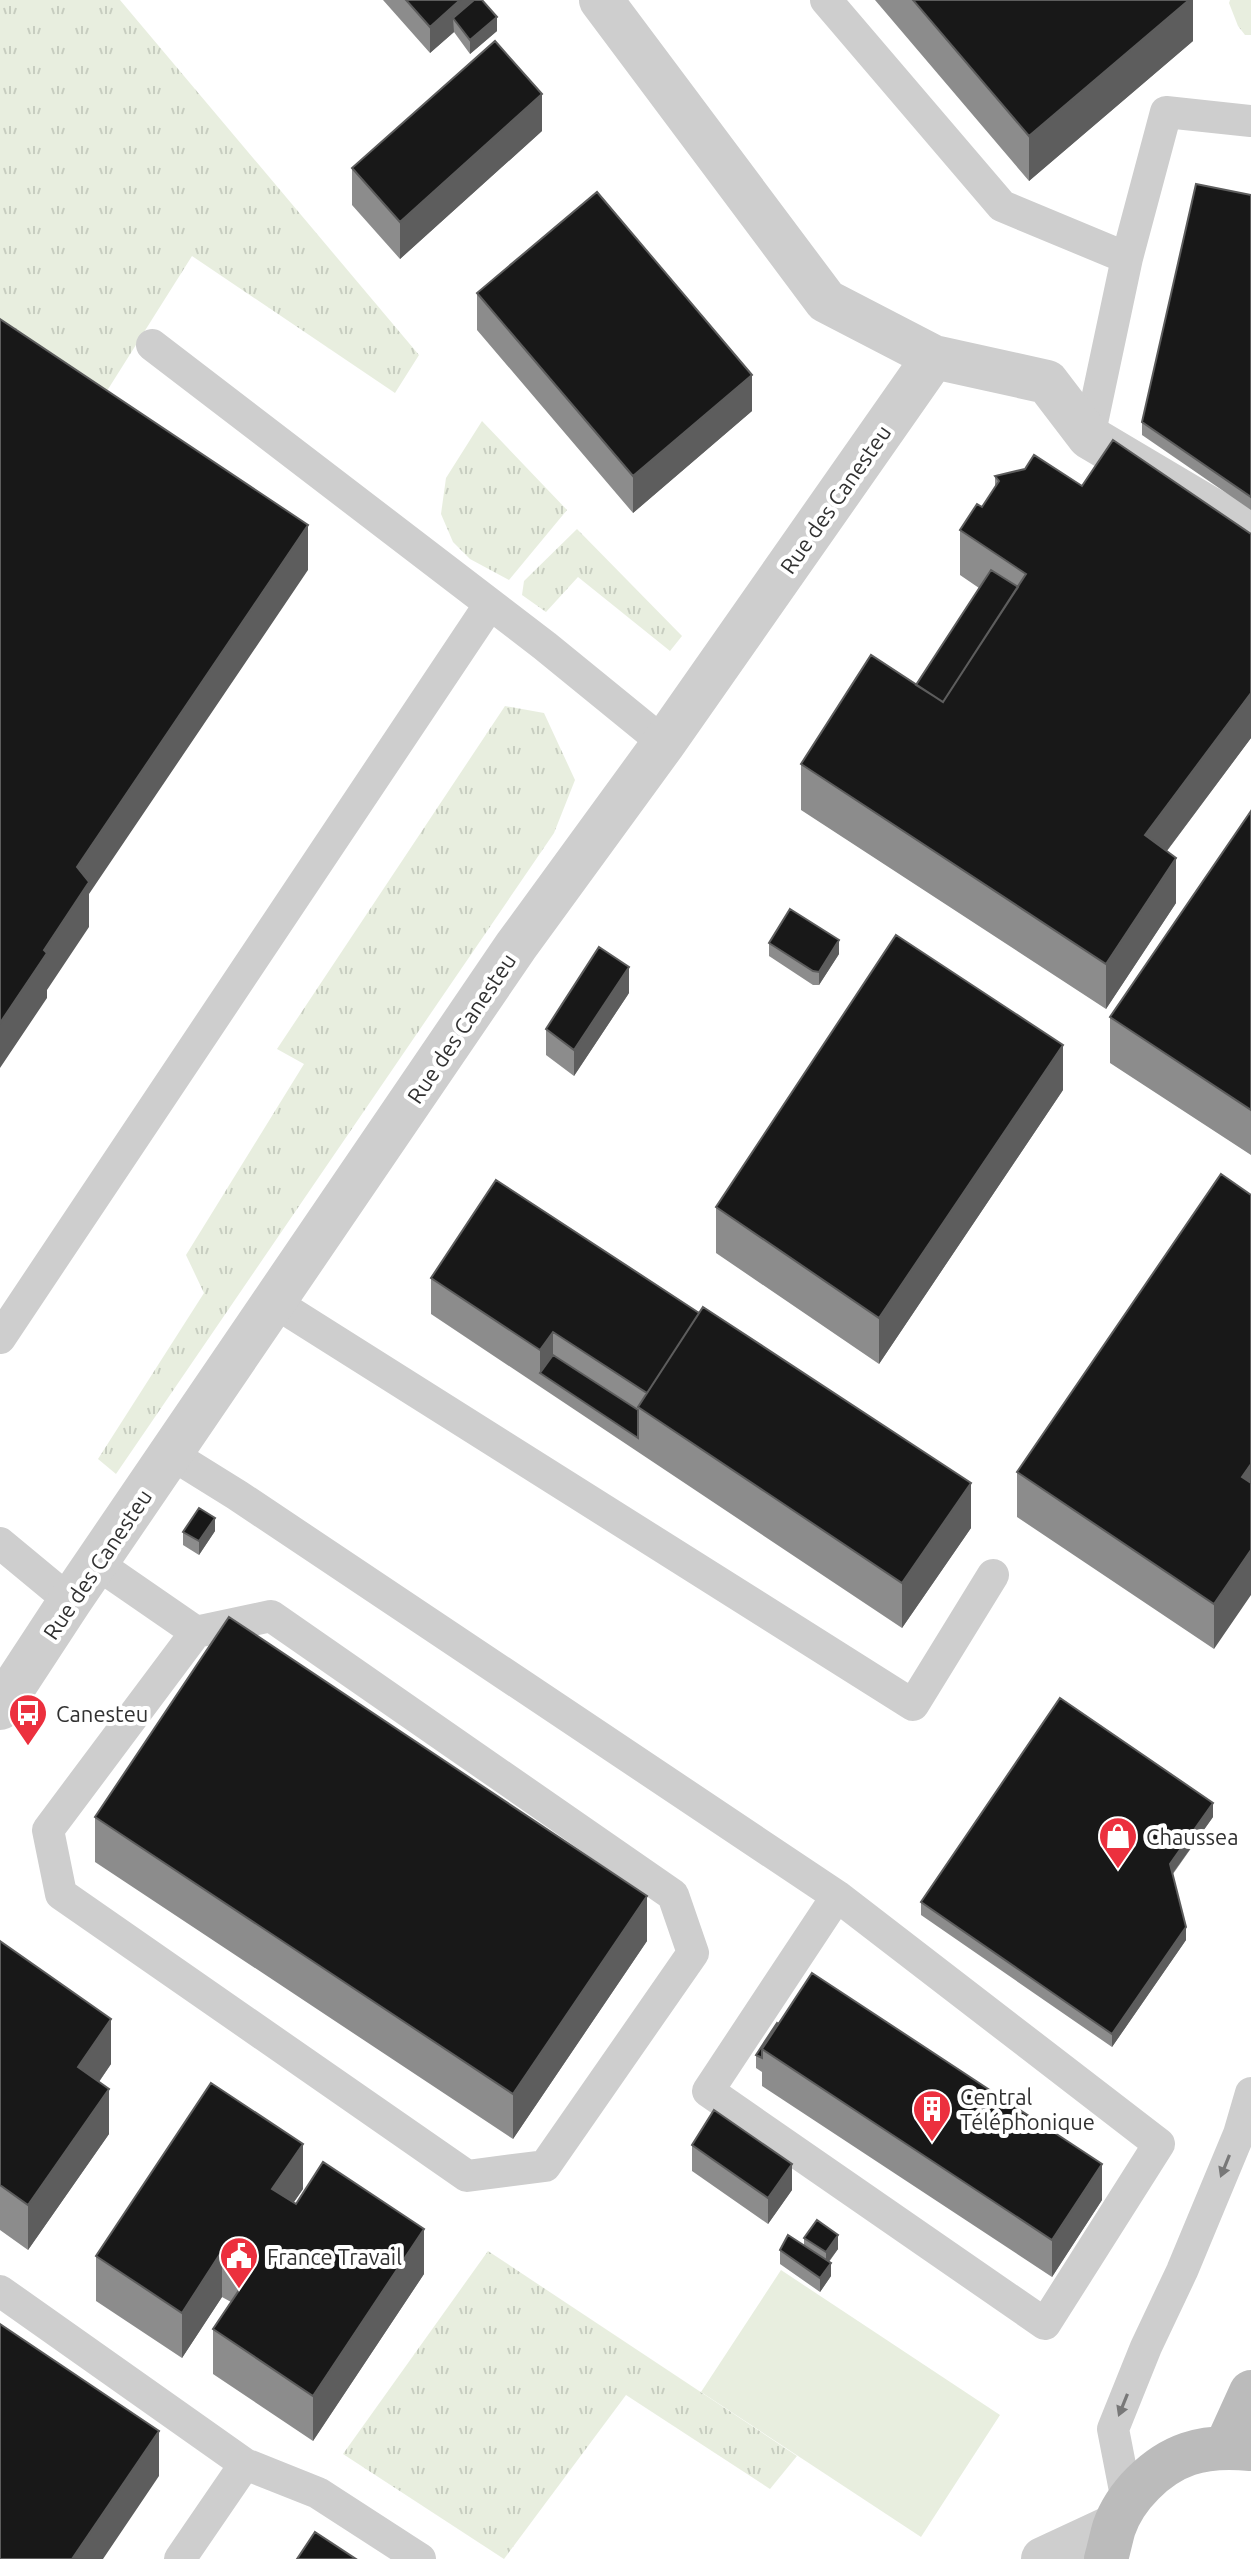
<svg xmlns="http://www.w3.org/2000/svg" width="1251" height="2559" font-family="Ubuntu,sans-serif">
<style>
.grass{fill:url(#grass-tufts)}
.pitch{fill:#e8eedf}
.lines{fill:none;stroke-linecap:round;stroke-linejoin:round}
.lane{stroke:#cecece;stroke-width:32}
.street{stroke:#cecece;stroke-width:44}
.secondary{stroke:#bbb;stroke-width:44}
.wall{fill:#8c8c8c}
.shaded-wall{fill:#5d5d5d}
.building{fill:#181818;stroke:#5d5d5d;stroke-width:2}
.oneway{fill:#787878}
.labels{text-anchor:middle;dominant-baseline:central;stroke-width:8;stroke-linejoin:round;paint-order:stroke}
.street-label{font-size:22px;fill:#313131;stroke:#fff}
.poi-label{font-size:22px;fill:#313131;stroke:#fff;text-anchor:start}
</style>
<defs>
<pattern id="grass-tufts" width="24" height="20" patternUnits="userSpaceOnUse" patternTransform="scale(2)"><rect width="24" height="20" fill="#e8eedf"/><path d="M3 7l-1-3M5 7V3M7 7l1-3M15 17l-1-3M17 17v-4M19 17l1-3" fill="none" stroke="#c7cdc0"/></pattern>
</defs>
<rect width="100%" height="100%" fill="#fff"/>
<!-- grass -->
<path class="grass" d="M0 0H120L419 355 395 393 192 256 105 394 0 327Z
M1230 0H1251V35H1245L1238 26 1229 3Z
M482 421 567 510 509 580 470 559 453 542 441 514 446 478Z
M577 529 682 636 670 651 578 577 546 612 522 595 524 581Z
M505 706 544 713 575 780 554 833 116 1474 98 1459 204 1293 186 1255 304 1064 277 1049Z
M488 2251 797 2456 770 2489 626 2395 504 2559 343 2454Z"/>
<!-- pitch -->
<path class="pitch" d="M781 2270 1000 2415 921 2537 701 2392Z"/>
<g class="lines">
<!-- lane -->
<path class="lane" d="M826 0 1002 206 1127 258 1089 437
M1127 258 1166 112 1251 121
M152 345 545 646 664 743
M274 1302 913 1705 993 1575
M0 1338 490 604
M171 1454 237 1495 837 1896 708 2091 1045 2324 1159 2144 837 1896
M0 1543 70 1601
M96 1563 196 1632 48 1830 61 1894 467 2176 545 2166 693 1953 673 1895 271 1616 196 1632
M0 2291 245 2464 180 2559
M245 2464 318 2493 420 2559
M1127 2501 1113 2429 1146 2347 1182 2271 1239 2134 1251 2093"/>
<!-- street -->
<path class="street" d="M601 0 826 301 934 357 1047 382 1089 437 1251 533
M0 1708 70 1601 516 946 664 743 934 357
M1043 2559 1114 2526"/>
<!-- secondary -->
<path class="secondary" d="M1226 2447 1251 2392
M1106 2559C1109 2549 1111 2538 1114 2528 1125 2496 1156 2465 1188 2454 1208 2447 1230 2447 1251 2449"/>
</g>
<!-- wall -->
<path class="wall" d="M383 0H482L497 31 470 54 454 32 430 53Z
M875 0H1193V41L1029 181Z
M542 131 400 259 352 205V168Z
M1251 195V510L1142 435V422Z
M477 293 752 411 633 513 477 330Z
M995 476 1082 486 1251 534V738L1167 851 1176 903 1106 1009 801 810V764L916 685 979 588 960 575V530L982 507 995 487Z
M1251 811V1155L1110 1063V1017Z
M769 943 839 954 819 985H813L769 956Z
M629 993 574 1076 546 1055V1029Z
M1063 1090 879 1364 716 1253V1207Z
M1221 1174 1214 1649 1017 1517V1472Z
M496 1180 971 1528 902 1628 431 1314V1278Z
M215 1531 199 1555 183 1545V1532Z
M95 1817 647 1941 513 2139 95 1862Z
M1213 1817 1173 1874 1186 1940 1112 2047 921 1915V1902Z
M0 1941 111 2064 99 2082 109 2134 28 2250 0 2230Z
M777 2023 1102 2200 1052 2277 762 2086V2072L756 2068V2055Z
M692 2145 792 2190 768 2224 692 2171Z
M303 2189 293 2203 424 2274 313 2441 213 2374V2329L231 2302 222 2297 182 2358 96 2301V2256Z
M804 2238 838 2249 829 2262 831 2276 820 2292 780 2264V2250L804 2246Z"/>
<!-- shaded-wall -->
<path class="shaded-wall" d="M460 0H478L453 18 454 32 430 53V27Z
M1189 0H1193V41L1029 181V136Z
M497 17V31L470 54V40Z
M542 94V131L400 259V222Z
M752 375V411L633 513V476Z
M308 525V570L89 894V927L47 990V998L0 1068V1023L44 950 77 867Z
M1251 693V738L1145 880V835Z
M1176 858V903L1106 1009V964Z
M839 940V954L819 985V972Z
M629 967V993L574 1076V1050Z
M1063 1045V1090L879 1364V1318Z
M553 1332V1369L540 1373V1387V1350Z
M1251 1464V1509L1242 1477Z
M971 1483V1528L902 1628V1583Z
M215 1518V1531L199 1555V1541Z
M1251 1550V1595L1214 1649V1604Z
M1213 1803V1817L1170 1877V1864Z
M647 1896V1941L513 2139V2094Z
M1186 1927V1940L1112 2047V2034Z
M111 2019V2064L78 2112V2067Z
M109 2089V2134L28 2250V2205Z
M303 2144V2189L272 2234V2189Z
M792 2164V2190L768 2224V2198Z
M1102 2164V2200L1052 2277V2240Z
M424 2229V2274L313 2441V2396Z
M838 2235V2249L826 2265V2252Z
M222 2251V2297L182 2358V2313Z
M831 2263V2276L820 2292V2278Z
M159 2431V2476L103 2559H72Z"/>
<!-- building -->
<path class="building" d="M406 0H460L430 27Z
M474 0H482L497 17 470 40 453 18Z
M913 0H1189L1029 136Z
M495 41 542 94 400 222 352 168Z
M1196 184 1251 195V497L1142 422Z
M597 192 752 375 633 476 477 293Z
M0 319 308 525 77 867 89 882 44 950 47 953 0 1023Z
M1113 440 1251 534V693L1145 835 1176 858 1106 964 801 764 871 655 943 702 1026 574 960 530 977 504 982 507 999 481 995 476 1025 469 1034 455 1082 486Z
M991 570 1018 587 943 702 916 685Z
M1251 811V1110L1110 1017Z
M790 909 839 940 819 972 813 971 769 943Z
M896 935 1063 1045 879 1318 716 1207Z
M599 947 629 967 574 1050 546 1029Z
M1221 1174 1251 1195V1464L1242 1477 1251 1483V1550L1214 1604 1017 1472Z
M496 1180 699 1313 647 1393 553 1332 540 1350 431 1278Z
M703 1307 971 1483 902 1583 638 1407Z
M553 1355 638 1410V1438L540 1373Z
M199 1508 215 1518 199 1541 183 1532Z
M229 1617 647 1896 513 2094 95 1817Z
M1060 1698 1213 1803 1170 1864 1186 1927 1112 2034 921 1902Z
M0 1941 111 2019 78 2067 109 2089 28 2205 0 2185Z
M812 1973 1102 2164 1052 2240 762 2049Z
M777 2023 778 2024 762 2049V2058L756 2055Z
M211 2083 303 2144 272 2189 296 2204 323 2162 424 2229 313 2396 213 2329 252 2271 222 2251 182 2313 96 2256Z
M714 2110 792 2164 768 2198 692 2145Z
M817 2220 838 2235 826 2252 804 2238Z
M788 2235 831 2263 820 2278 780 2250Z
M0 2324 159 2431 72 2559H0Z
M315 2532 356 2559H297Z"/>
<!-- one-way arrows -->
<defs><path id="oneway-solid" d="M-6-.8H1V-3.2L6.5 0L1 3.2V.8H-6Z" transform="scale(2)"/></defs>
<g class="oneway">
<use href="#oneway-solid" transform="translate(1225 2166) rotate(112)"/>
<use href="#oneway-solid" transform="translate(1123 2405) rotate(112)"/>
</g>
<!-- icons -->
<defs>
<symbol id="bus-pin" viewBox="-11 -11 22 30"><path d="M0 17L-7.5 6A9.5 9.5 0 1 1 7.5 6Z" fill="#ec303e" stroke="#fff"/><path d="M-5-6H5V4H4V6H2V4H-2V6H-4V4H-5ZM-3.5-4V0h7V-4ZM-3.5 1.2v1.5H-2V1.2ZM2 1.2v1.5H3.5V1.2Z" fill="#fff"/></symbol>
<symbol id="shop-pin" viewBox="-11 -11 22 30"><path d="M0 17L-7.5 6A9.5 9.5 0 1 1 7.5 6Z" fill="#ec303e" stroke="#fff"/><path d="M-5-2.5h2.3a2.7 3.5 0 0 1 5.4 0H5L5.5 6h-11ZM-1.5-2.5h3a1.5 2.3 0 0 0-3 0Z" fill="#fff"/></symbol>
<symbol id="building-pin" viewBox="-11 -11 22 30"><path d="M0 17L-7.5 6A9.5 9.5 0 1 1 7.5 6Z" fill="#ec303e" stroke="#fff"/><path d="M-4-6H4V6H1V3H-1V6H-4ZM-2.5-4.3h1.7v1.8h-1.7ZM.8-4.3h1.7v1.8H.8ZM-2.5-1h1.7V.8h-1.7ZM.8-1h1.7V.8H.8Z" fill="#fff"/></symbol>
<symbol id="civic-pin" viewBox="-11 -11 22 30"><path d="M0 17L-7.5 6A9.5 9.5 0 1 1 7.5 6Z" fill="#ec303e" stroke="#fff"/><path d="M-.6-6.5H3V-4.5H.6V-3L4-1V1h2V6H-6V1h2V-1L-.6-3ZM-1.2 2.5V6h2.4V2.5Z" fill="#fff"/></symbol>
</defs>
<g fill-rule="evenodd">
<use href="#bus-pin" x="6" y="1691" width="44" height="60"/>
<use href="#shop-pin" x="1096" y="1814" width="44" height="60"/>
<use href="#building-pin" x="910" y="2087" width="44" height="60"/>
<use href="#civic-pin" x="217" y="2234" width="44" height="60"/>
</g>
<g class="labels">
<!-- street labels -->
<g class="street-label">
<text transform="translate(835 499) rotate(-55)">Rue des Canesteu</text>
<text transform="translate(461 1028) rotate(-56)">Rue des Canesteu</text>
<text transform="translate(97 1564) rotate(-56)">Rue des Canesteu</text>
</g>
<!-- poi labels -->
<g class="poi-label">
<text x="56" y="1713">Canesteu</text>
<text x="1146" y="1836">Chaussea</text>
<text x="960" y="2096">Central<tspan x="960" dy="25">Téléphonique</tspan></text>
<text x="267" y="2256">France Travail</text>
</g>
</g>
</svg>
